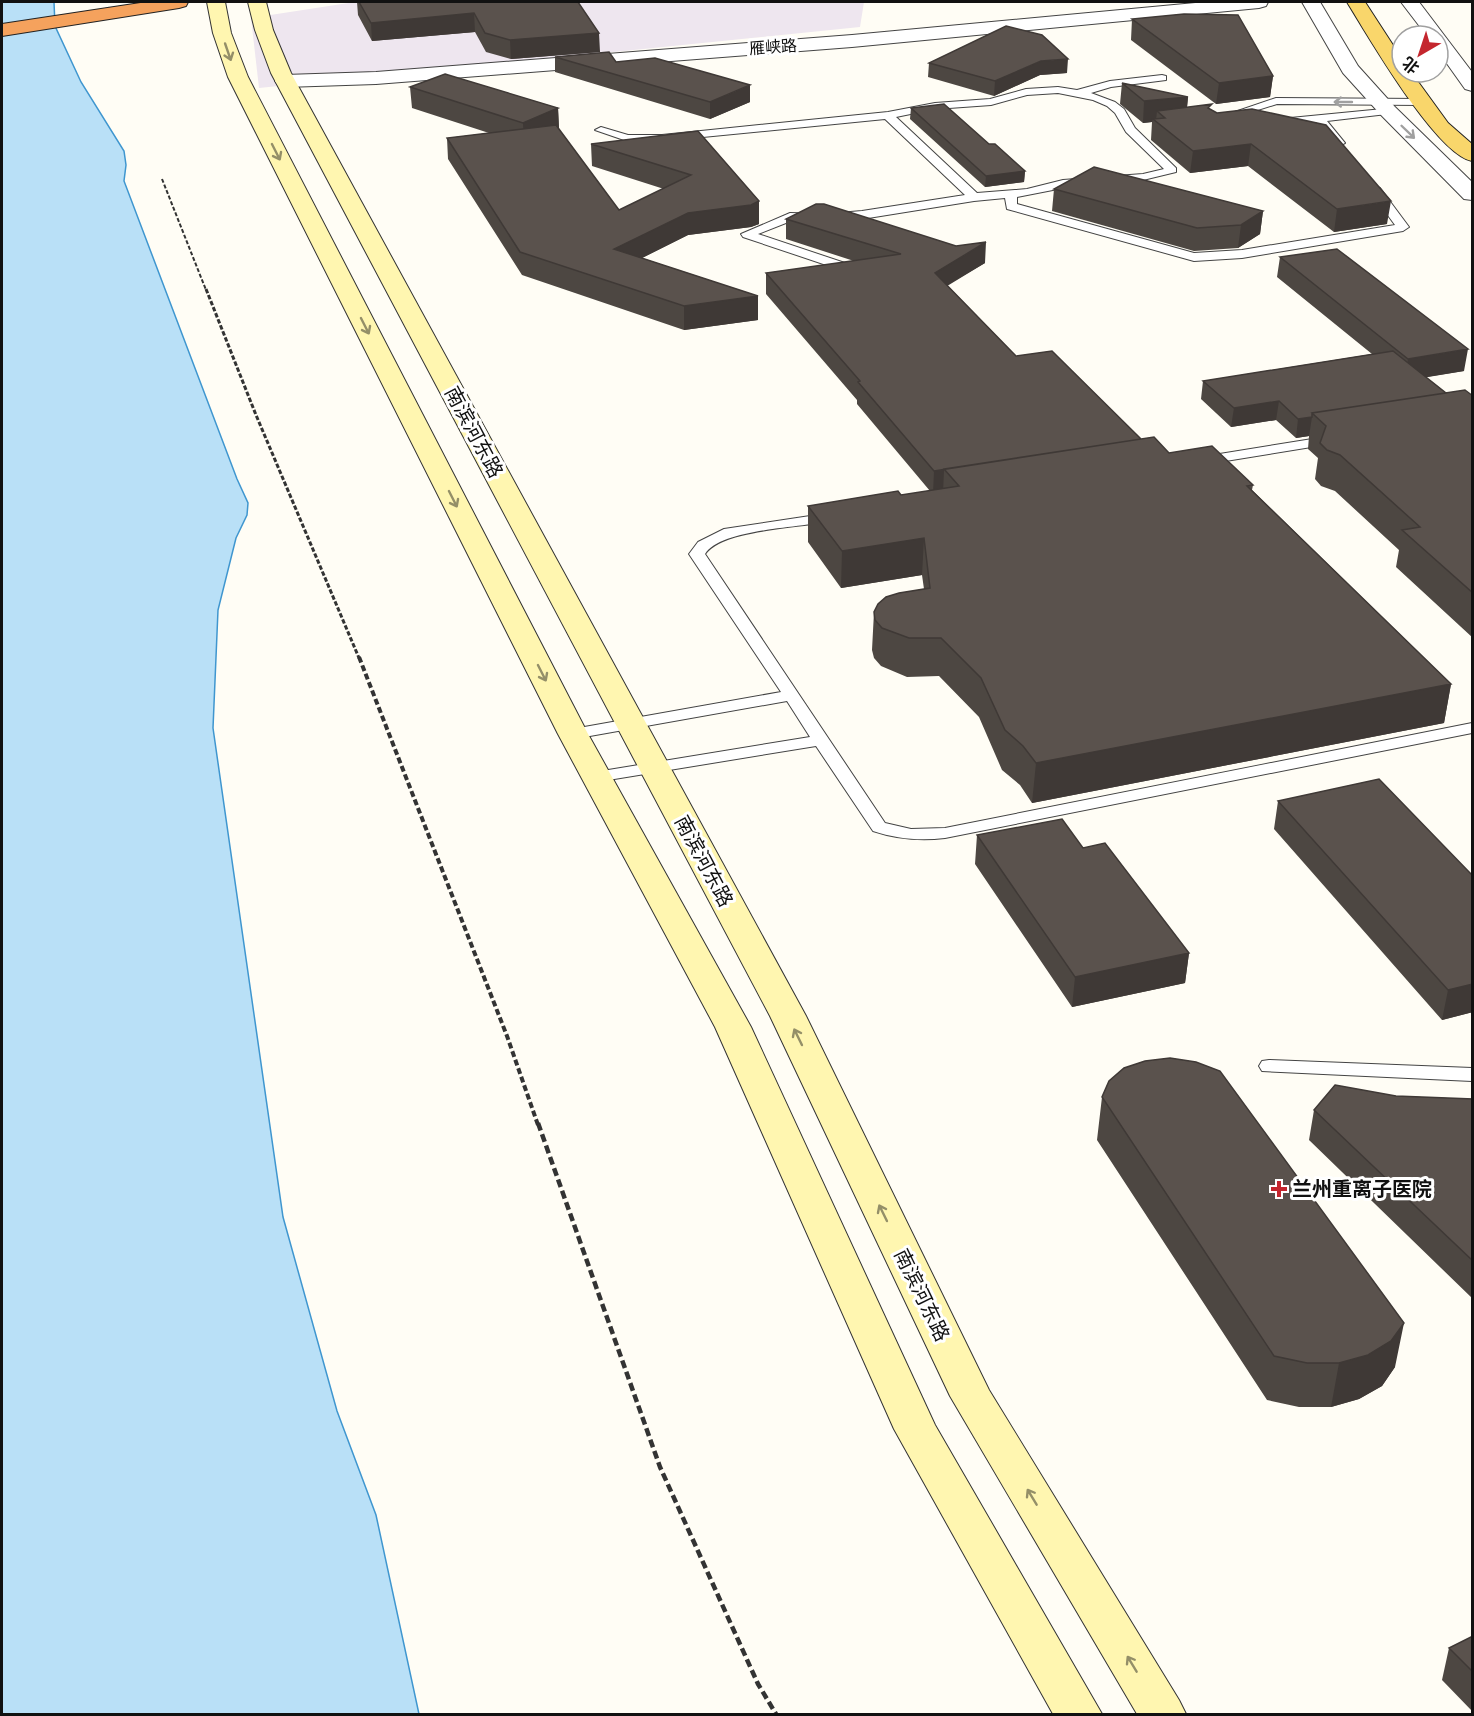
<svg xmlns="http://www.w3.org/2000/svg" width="1474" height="1716" font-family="'Crimson Pro','Noto Sans SC',serif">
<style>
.industrial{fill:#eee6ef}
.water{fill:#b9e0f7;stroke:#3f96cf;stroke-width:1.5}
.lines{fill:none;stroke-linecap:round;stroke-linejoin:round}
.lane-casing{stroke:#444;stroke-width:2}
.street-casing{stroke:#444;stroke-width:2}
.secondary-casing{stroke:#333;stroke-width:2}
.primary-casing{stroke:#222;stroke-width:2}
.highway-casing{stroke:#222;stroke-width:2}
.path-far3{stroke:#333;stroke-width:2;stroke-dasharray:4 2;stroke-linecap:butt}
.path-far2{stroke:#333;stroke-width:3;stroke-dasharray:4.5 2;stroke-linecap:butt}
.path-far1{stroke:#333;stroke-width:4;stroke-dasharray:6 3;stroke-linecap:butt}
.path{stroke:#333;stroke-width:4.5;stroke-dasharray:8 4;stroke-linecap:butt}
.lane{fill:#fff;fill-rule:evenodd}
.street{fill:#fff;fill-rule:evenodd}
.secondary{fill:#fff6b0;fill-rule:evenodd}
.primary{fill:#f9d66b;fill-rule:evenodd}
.highway{fill:#f5a25d;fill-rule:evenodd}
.wall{fill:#4d4742}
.shaded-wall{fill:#3f3936}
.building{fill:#5a524d;stroke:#3f3936;stroke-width:1.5}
.oneway{stroke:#948f68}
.oneway2{stroke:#a0a0a0}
.poi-dot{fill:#c4262e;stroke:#fff;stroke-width:2}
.labels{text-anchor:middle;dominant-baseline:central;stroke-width:6;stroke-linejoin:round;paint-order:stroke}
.far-street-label{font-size:16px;fill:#111;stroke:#fff}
.street-label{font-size:20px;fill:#111;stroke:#fff}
.poi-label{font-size:20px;font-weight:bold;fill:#111;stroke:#fff;text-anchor:start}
</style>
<rect width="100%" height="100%" fill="#fffdf5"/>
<!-- industrial -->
<path class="industrial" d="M355 2H864L860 27 259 88 251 18Z"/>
<!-- water -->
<path class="water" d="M2 2H54L55 26 81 82 124 151 126 165 124 181 237 479 248 503 247 515 236 538 218 610 213 728 283 1217 337 1411 376 1515 419 1714H2Z"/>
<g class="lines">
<defs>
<path id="lane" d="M1162 75 1166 76V80L1111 87 1091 93 1115 102 1124 109 1135 128 1176 168V172L1143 180 1063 188 1017 197V204L1194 253 1242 250 1395 225 1370 191 1376 187 1380 188 1409 227 1403 231 1242 258 1194 261 1007 209 1005 198 974 201 862 219 827 222 791 221 758 234 860 268 862 271 856 275 743 237 741 234 790 213 827 214 862 211 965 195 885 119 662 141H627L595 130 601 127 628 135H662L888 112 935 103 990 99 1026 89 1058 87 1077 90 1110 81ZM1058 93 1093 100 1107 106 1115 113 1126 132 1164 169 1143 174 1063 180 1027 189 977 193 896 117 935 109 991 105 1027 95Z
M1276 98 1423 99 1428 102 1423 105 1277 104 1226 120 1220 117Z
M1383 109 1389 112 1387 114 1327 121 1345 143 1339 146 1335 145 1316 122 1280 125 1274 122 1280 119Z
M1331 436 1338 440 1336 443 1201 465 1194 461 1201 457Z
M830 513 837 517 835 520C804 528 722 528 705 554L885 823 911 829 945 828 1472 723V733L945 838C920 841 897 839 873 831L816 746 596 782 590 781 587 777 590 773 596 772 810 737 787 701 573 739 565 734 573 729 781 692 689 554 698 542 724 529Z
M1269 1060 1472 1068V1081L1262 1071 1259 1066 1262 1061Z"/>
<path id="street" d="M1206 2H1268L1266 6 1259 8 852 47 376 84 285 87 278 85 275 81 278 77 285 75 376 72 852 35Z
M1302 2H1320L1358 66 1395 107 1472 182V200L1464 199 1381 115 1343 73Z
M1401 2H1419L1472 72V91L1465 89 1438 51V36H1427Z"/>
<path id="secondary" d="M207 2H225L231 33 248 77 588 734 751 1027 935 1425 1102 1714H1053L894 1429 715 1027 558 734 228 77 213 33Z
M248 2H266L273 30 291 73 806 1016 989 1390 1179 1700 1186 1714H1137L950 1396 770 1016 271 73 255 30Z"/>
<path id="primary" d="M1347 2H1365L1402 59V72H1411L1448 123 1472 144V161C1436 154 1368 36 1347 2Z"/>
<path id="highway" d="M147 2H188L186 6 179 8 2 36V24Z"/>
</defs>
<!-- lane casing -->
<use href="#lane" class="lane-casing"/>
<!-- street casing -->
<use href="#street" class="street-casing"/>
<!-- secondary casing -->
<use href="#secondary" class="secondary-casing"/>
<!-- primary casing -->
<use href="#primary" class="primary-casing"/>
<!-- highway casing -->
<use href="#highway" class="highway-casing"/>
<!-- path-far3 -->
<path class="path-far3" d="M162 179 206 290"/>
<!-- path-far2 -->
<path class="path-far2" d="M206 289 256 415 359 658"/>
<!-- path-far1 -->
<path class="path-far1" d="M359 657 507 1036 538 1125"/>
<!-- path -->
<path class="path" d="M538 1123 660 1467 758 1684 776 1714"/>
<!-- lane -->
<use href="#lane" class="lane"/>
<!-- street -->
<use href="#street" class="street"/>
<!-- secondary -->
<use href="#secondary" class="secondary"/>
<!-- primary -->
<use href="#primary" class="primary"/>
<!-- highway -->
<use href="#highway" class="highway"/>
</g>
<!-- wall -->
<path class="wall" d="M357 2H578L600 52 511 59 486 52 475 32 372 41 358 15Z
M1132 19 1273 76 1270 97 1216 104 1131 40Z
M555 57 616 62 750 102 710 119 555 72Z
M929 63 1067 73 1040 75 994 96 928 77Z
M1122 83 1188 97 1187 107 1211 110 1387 224 1334 232 1248 166 1190 173 1151 140 1152 122 1143 123 1120 104Z
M410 87 558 108 559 129 619 210 664 189 592 166 591 144 698 131 759 201V224L751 227 688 235 642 258 758 296V320L684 330 522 275 448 159 447 138 489 133 412 108Z
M911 108 989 144 1025 171 1024 182 985 187 910 119Z
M1054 189 1263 211 1260 234 1238 248 1194 251 1052 211Z
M786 219 985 263 947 285 1016 356 1141 439 1169 453 1253 485 1252 490 1451 684 1444 723 1032 803 1020 785 1002 770 979 717 939 676 907 677 881 666 874 658 872 650 874 612 924 589 922 575 841 588 808 542V506L901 495 930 491 857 404V400L766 294V273L854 261 786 239Z
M1280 257 1464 371 1426 377 1446 393 1473 396V638L1396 567 1399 550 1335 491 1321 486 1315 479 1318 458 1308 449 1309 436 1296 438 1276 420 1231 427 1201 399 1203 381 1372 354 1277 277Z
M1278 801 1473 876V1012L1442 1020 1274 829Z
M977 835 1083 848 1189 953 1185 983 1072 1007 975 864Z
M1396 1096 1473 1099V1299L1309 1140 1314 1110Z
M1102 1097 1395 1367 1382 1386 1359 1399 1331 1407H1299L1267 1400 1097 1140Z
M1473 1636V1712L1442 1680 1449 1648Z"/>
<!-- shaded-wall -->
<path class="shaded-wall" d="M474 13 475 32 372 41 371 23Z
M599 33 600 52 511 59 510 40Z
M1068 59 1067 73 1040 75 994 96 995 81 1041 61Z
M1273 76 1270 97 1216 104 1219 83Z
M750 85V102L710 119V102Z
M1188 97 1186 118H1165L1157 111 1156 121 1153 119 1152 122 1143 123 1144 101Z
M558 108 559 129 524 144 523 123Z
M1251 144 1248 166 1190 173 1193 151Z
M1025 171 1024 182 985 187 986 176Z
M759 201V224L751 227 688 235 614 272V249L688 213Z
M1391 201 1387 224 1334 232 1337 209Z
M1263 211 1260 234 1238 248 1241 225Z
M986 242 985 263 934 294 935 273Z
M758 296V320L684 330V306Z
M1468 349 1464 371 1404 381 1408 359Z
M1279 401 1276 420 1231 427 1234 408Z
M1312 417 1309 436 1296 438 1298 419Z
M944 470 943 493 933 494 934 471Z
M924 538 922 575 841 588 842 551Z
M1451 684 1444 723 1032 803 1036 763Z
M1189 953 1185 983 1072 1007 1075 977Z
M1473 984V1012L1442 1020 1448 990Z
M1404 1323 1395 1367 1382 1386 1359 1399 1331 1407 1339 1363Z"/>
<!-- building -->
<path class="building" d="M359 2H578L599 33 510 40 485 33 474 13 371 23Z
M1184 14 1238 15 1273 76 1219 83 1132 19Z
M1006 26 1042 35 1068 59 1041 61 995 81 929 63Z
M609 52 616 62 655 58 750 85 710 102 555 57Z
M445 74 558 108 523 123 410 87Z
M1122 83 1188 97 1144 101Z
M944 104 989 144H995L1025 171 986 176 911 108Z
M1212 104 1208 108 1217 113 1252 109 1326 125 1391 201 1337 209 1251 144 1193 151 1153 119 1165 118 1157 111Z
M556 125 619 210 691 175 591 144 698 131 759 201 751 205 688 213 614 249 758 296 684 306 520 252 447 138Z
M1094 167 1263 211 1241 225 1197 228 1054 189Z
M816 204H824L956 246 986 242 935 273 1016 356 1052 351 1141 439 934 471 858 382 860 381 766 273 901 254 786 219Z
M1337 249 1468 349 1408 359 1280 257Z
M1393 351 1446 393 1312 413V417L1298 419 1279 401 1234 408 1203 381Z
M1465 390 1473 396V593L1402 530 1420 527 1340 455 1327 450 1320 443 1326 426 1312 413Z
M1154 437 1169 453 1212 446 1253 485 1247 486 1451 684 1036 763 1023 746 1005 730 981 678 941 638H909L882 628 875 620 874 612 878 604 886 597 899 593 930 588 924 538 842 551 808 506 898 491 901 495 959 486 944 469Z
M1379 779 1473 876V984L1448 990 1278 801Z
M1062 819 1083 848 1105 843 1189 953 1075 977 977 835Z
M1170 1058 1196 1062 1220 1071 1404 1323 1391 1341 1368 1355 1339 1363H1307L1274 1356 1102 1097 1109 1081 1124 1068 1145 1061Z
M1335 1085 1396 1096 1473 1099V1261L1314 1110Z
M1473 1636V1672L1449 1648Z"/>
<!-- one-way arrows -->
<defs><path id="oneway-shaft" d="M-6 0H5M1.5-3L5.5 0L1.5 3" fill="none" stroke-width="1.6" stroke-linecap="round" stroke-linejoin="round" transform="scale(1.5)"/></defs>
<g class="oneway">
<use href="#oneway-shaft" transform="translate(228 52) rotate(71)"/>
<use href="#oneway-shaft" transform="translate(276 152) rotate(63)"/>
<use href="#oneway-shaft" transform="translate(365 326) rotate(63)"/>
<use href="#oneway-shaft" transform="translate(453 499) rotate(63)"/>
<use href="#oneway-shaft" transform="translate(542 673) rotate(63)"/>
<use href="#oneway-shaft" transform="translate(798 1037) rotate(-116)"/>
<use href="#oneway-shaft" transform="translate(883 1213) rotate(-116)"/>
<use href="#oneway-shaft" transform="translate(1032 1497) rotate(-121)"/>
<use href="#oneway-shaft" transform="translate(1132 1664) rotate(-121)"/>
</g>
<g class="oneway2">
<use href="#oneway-shaft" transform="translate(1343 102) rotate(-180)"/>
<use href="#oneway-shaft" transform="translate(1408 132) rotate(44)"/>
</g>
<!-- markers -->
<path class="poi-dot" d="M1276 1180h6v6h6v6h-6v6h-6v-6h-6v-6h6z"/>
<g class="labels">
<!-- far-street labels -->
<g class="far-street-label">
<text transform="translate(773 47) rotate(-4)">雁峡路</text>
</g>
<!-- street labels -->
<g class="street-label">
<text transform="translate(474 432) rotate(62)">南滨河东路</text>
<text transform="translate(704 861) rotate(62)">南滨河东路</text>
<text transform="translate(922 1295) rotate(64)">南滨河东路</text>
</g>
<!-- poi labels -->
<g class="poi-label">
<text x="1292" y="1189">兰州重离子医院</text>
</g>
</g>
<!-- border -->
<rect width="1474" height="1716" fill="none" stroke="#111111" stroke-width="6"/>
<!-- north arrow -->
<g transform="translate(1420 54) rotate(219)"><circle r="28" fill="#ffffff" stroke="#a0a0a0" stroke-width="1.5"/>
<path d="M0-4.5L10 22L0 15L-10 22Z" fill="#c4262e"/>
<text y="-9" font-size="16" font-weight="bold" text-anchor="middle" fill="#111111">北</text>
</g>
</svg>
